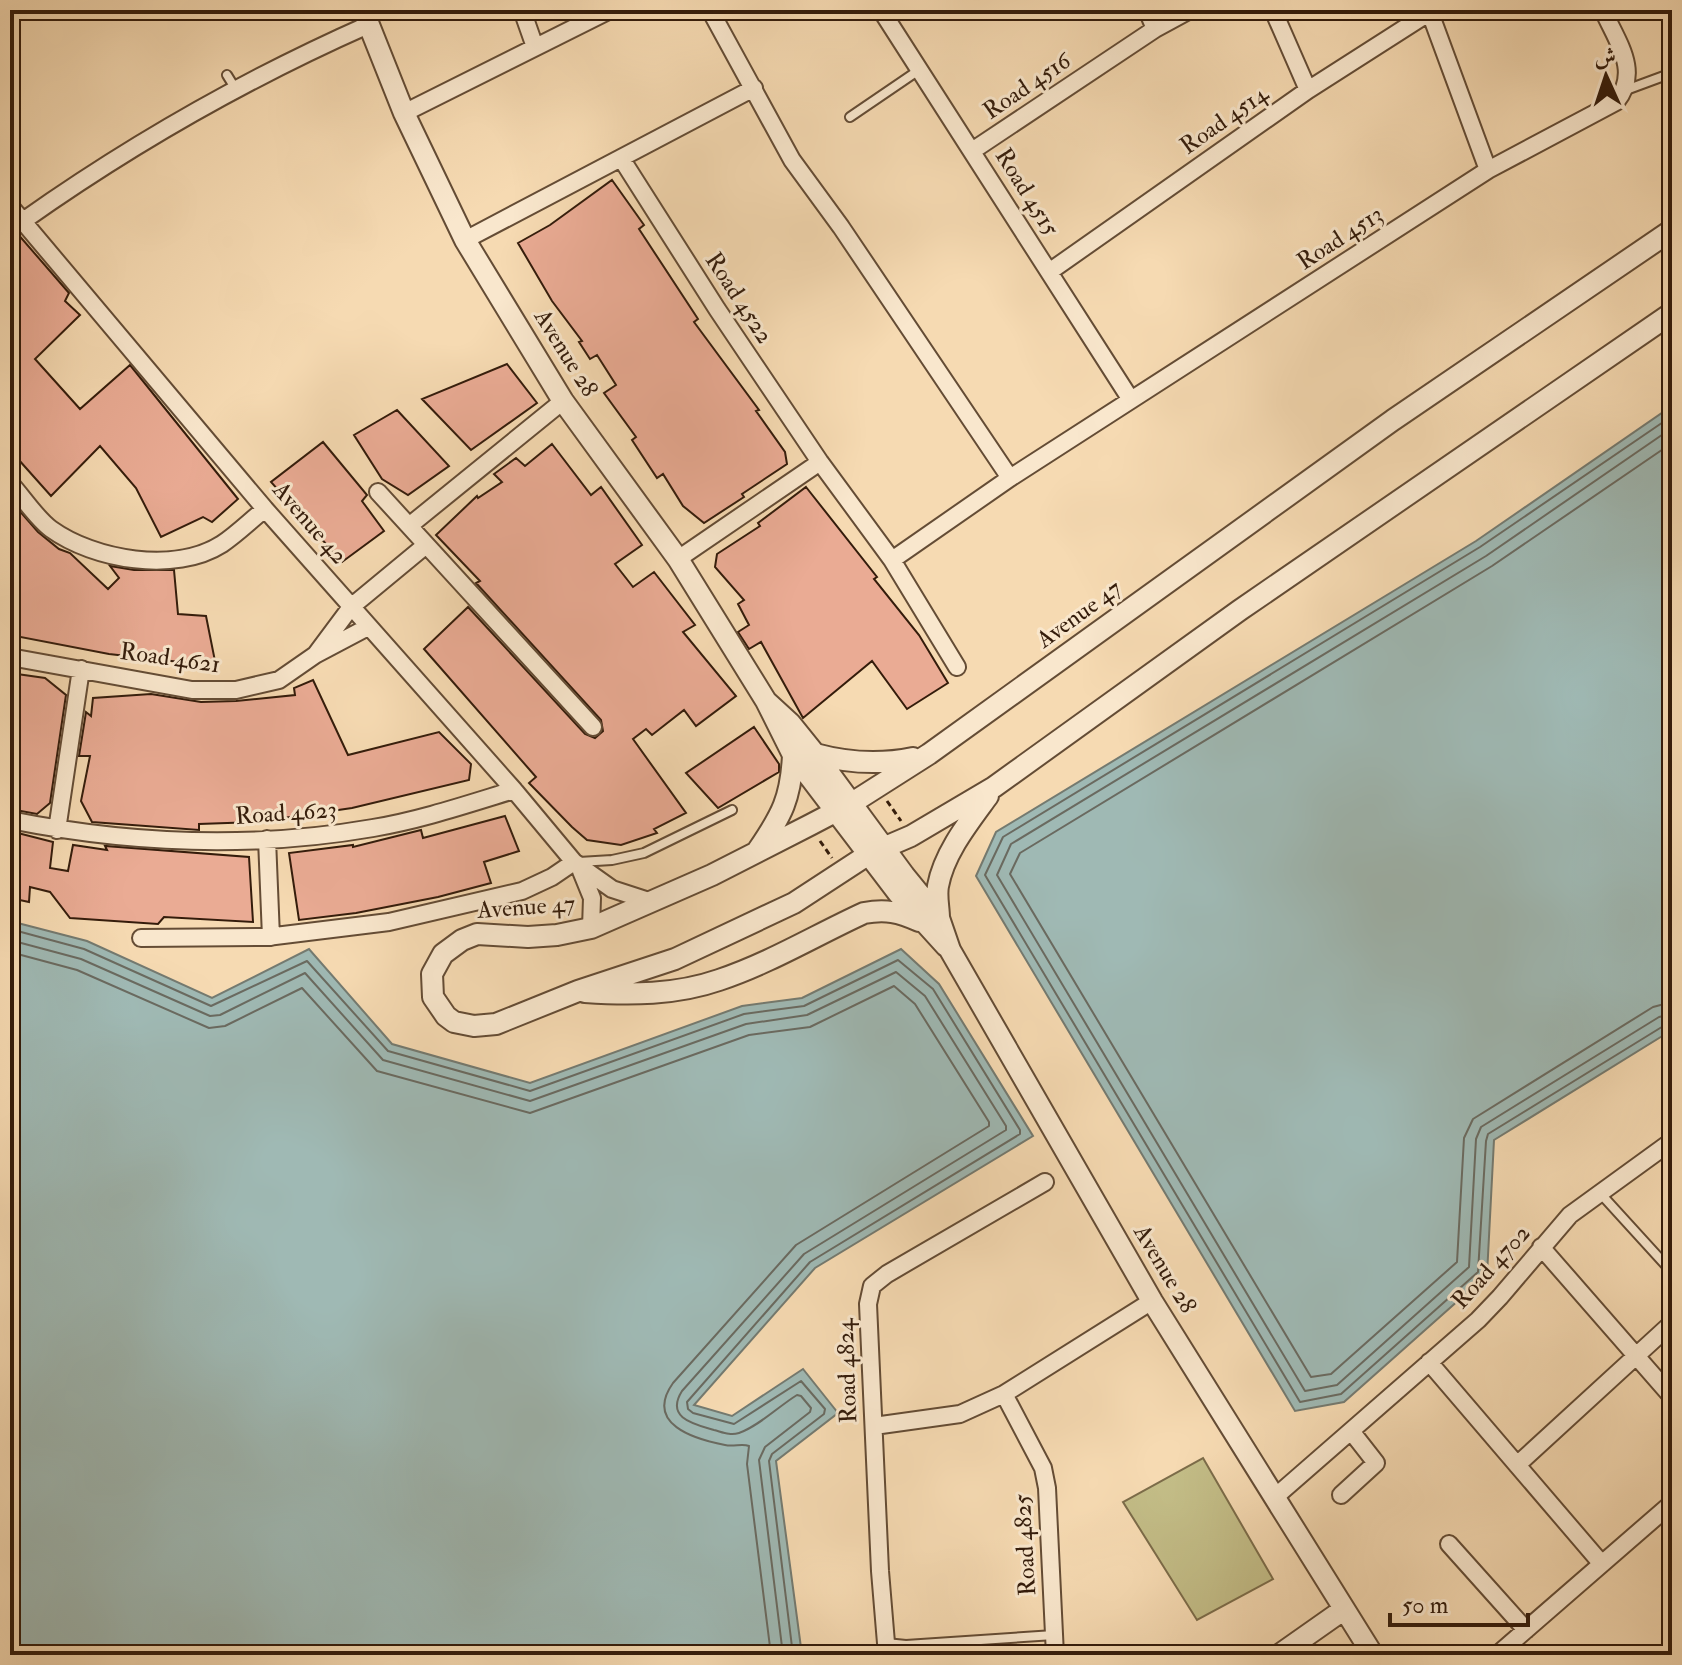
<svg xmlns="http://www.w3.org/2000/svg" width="1682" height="1665" font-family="'IM FELL Double Pica',Amiri,serif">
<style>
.green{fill:#c3bd87;stroke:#7c6c49;stroke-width:2}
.water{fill:#9fb9b4;stroke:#747a70;stroke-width:2}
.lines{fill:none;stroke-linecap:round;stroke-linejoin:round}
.shore{stroke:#6a6a60;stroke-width:2}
.building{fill:#eaab94;stroke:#341c0b;stroke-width:2}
.service-casing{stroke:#644c35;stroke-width:12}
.minor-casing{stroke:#644c35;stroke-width:20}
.tertiary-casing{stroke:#644c35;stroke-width:24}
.path{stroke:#341c0b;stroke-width:3;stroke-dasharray:6 4;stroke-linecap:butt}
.service{stroke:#f9e7cd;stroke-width:8}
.minor{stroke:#f9e7cd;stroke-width:16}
.tertiary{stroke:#f9e7cd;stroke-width:20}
.labels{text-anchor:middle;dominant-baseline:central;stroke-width:6;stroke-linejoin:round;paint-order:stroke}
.street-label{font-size:24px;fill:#341c0b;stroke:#f9e7cd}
</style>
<rect width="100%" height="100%" fill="#f6dab2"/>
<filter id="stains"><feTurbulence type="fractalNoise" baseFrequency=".0025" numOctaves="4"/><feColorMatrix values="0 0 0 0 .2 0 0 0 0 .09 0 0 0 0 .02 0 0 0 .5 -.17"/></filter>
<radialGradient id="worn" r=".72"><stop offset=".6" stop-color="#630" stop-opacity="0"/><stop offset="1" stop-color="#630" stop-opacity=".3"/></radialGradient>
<!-- green -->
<path class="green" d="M1203 1458 1273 1579 1197 1620 1123 1502Z"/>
<!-- water -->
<path class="water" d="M1672 406V1030L1494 1140 1487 1275 1344 1402 1295 1411 976 876 996 832 1476 541Z
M10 921 87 941 212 998 309 949 392 1044 530 1083 742 1006 802 998 901 949 939 984 1033 1136 815 1268 694 1405 732 1416 803 1369 838 1413 776 1461 802 1655H10Z"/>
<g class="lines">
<!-- shore -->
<path class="shore" d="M1672 416 1480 547 1003 837 985 875 1300 1402 1341 1394 1478 1272 1486 1141 1488 1134 1665 1025 1672 1024
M1672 428 1486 556 1011 844 997 875 1305 1391 1337 1385 1469 1267 1476 1139 1481 1127 1659 1017 1672 1014
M1672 443 1492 566 1020 853 1010 874 1311 1377 1331 1374 1457 1262 1464 1138 1473 1119 1653 1007 1672 1002
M10 929 84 949 211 1006 307 961 388 1051 530 1091 744 1014 804 1006 898 960 933 989 1020 1130V1134L810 1262 687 1402 688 1409 693 1413 734 1424 801 1381 825 1409 824 1414 772 1454 769 1461 793 1655
M10 940 81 959 210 1016 220 1015 305 973 383 1060 530 1101 746 1024 807 1015 896 972 925 996 1006 1126V1130L804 1254 682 1391C665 1418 694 1424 714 1430 722 1432 730 1436 739 1433 759 1426 779 1406 797 1395L801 1396 811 1408 810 1412 765 1447 759 1460 783 1655
M10 952 77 970 209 1028 225 1026 302 988 377 1071 530 1113 749 1035 810 1027 894 986 915 1004 989 1122V1126L796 1245 673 1383C644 1424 694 1439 725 1445 734 1447 742 1443 749 1446L747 1464 771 1655"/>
</g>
<!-- building -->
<path class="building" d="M612 180 644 225 639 229 698 319 694 322 759 410 756 411 785 452 787 464 742 494 744 497 704 523 683 506 663 474 657 478 632 440 636 437 604 393 616 385 597 355 590 359 579 342 582 341 552 301 518 243 550 225Z
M10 225 69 293 65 301 80 315 35 359 80 409 130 365 238 499 212 522 203 517 161 537 136 488 100 446 51 496 10 450Z
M507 364 537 403 471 450 422 399Z
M397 410 449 466 408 495 382 479 354 435Z
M323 442 367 495 362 501 384 531 342 562 271 482Z
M552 444 591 495 601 487 642 545 615 564 633 587 654 572 695 625 683 632 736 696 696 726 684 710 652 735 646 729 633 739 686 813 654 829 657 833 621 845 587 840 572 827 529 783 536 777 424 649 468 607 585 734 595 738 603 731 601 720 476 583 480 581 436 535 477 496 478 498 502 482 494 474 516 458 525 466Z
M806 487 877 577 874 579 919 635 948 683 907 709 872 661 803 718 761 642 749 649 738 632 749 625 738 604 744 600 715 567 717 554 760 526 758 523Z
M10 500 38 532 59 549 70 553 108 589 119 578 110 566 134 570H174L178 614 206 616 216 666 109 654 10 635Z
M10 673 45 678 66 695 50 803 37 814 10 809Z
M313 680 348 755 439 732 471 764 469 780 352 808 256 822 199 824V830L92 822 81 801 90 756H79L86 712 91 716 93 698 151 694 201 702 236 701 295 695 294 688Z
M754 727 779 764V772L718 808 686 773Z
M505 816 519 851 484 862 491 883 438 897 356 913 299 920 289 853 353 845V847L421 830 423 838Z
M10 831 53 842 50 868 68 871 73 845 107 850 105 846 249 857 253 922 164 917 158 924 70 918 50 892 30 887 29 902 10 898Z"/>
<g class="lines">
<defs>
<path id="service" d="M227 75 235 88
M1626 90 1672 73
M850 117 919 70
M579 862 612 860 644 853 732 810
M1600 1193 1672 1272
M886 1643 906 1645 1054 1635"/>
<path id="minor" d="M522 10 535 47
M710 10 792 160 841 227 1010 478
M881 10 1131 400
M1147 10 1155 29
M1273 10 1308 90
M1429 10 1488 170
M404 113 610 10
M972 151 1155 29 1190 10
M621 158 717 309 820 462 892 560 957 667
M10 206 265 509 514 790 574 862 612 889 652 902
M23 221C132 144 246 79 368 25
M465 240 754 88
M1049 272 1308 90 1430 12
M10 483C23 497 36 518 51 529 94 560 175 574 222 544 237 534 251 520 265 509
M378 492 593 727
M409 526 563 401
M678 559 820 462
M892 560 1010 478 1488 170 1616 102C1641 71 1617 42 1603 10
M316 654 351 607 426 545
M10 657 192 690H236L279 680 315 655 368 627
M10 820C130 844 252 849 373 828 421 820 468 804 514 790
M57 830 81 669
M267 839 271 937
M581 871 592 898 591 928
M141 938 267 937 389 922 522 891 552 877 574 862
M1541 1247 1672 1397
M1429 1362 1601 1563
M1004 1394 1043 1468 1047 1488 1055 1655
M874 1426 960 1414 1004 1394 1152 1301
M1517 1465 1672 1323
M1341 1495 1376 1463 1351 1431
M1274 1498 1478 1320 1500 1297 1570 1215 1672 1141
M1449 1544 1526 1630
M887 1655 880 1571 868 1304 872 1286 887 1274 1045 1182
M1497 1655 1672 1503"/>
<path id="tertiary" d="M363 10 404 113 465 240 563 401 678 559 766 701 793 755 898 893 946 946
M1672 230 1393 420 929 754 852 803 810 825 712 875 591 928 557 935 528 937 477 934 462 940 443 954 432 974 433 997 446 1016 454 1022 474 1026 496 1024 578 991 675 959 794 903 869 854 911 836 994 787 1240 610 1672 313
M766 701 790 723 815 754 904 875 939 918 950 950 1152 1301 1373 1655
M815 754C848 763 879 765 913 758
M758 850C782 815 791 798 793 755
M939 918C939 908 936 896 938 886 944 853 969 822 988 796
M585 992C630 995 676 995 719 980 770 963 816 935 864 913 886 909 899 912 919 921
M1279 1655 1343 1610"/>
</defs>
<!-- service casing -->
<use href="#service" class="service-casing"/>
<!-- minor casing -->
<use href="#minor" class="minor-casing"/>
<!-- tertiary casing -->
<use href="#tertiary" class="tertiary-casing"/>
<!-- path -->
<path class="path" d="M887 801 901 821
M820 841 832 858"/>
<!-- service -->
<use href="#service" class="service"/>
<!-- minor -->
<use href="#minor" class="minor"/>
<!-- tertiary -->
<use href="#tertiary" class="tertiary"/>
</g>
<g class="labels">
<!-- street labels -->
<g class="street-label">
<text transform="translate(1027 86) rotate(-34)">Road 4516</text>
<text transform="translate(1224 120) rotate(-35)">Road 4514</text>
<text transform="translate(1027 192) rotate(58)">Road 4515</text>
<text transform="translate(1340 238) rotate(-33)">Road 4513</text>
<text transform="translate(739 298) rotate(57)">Road 4522</text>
<text transform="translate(566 353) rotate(58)">Avenue 28</text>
<text transform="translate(310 523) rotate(49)">Avenue 42</text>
<text transform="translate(1079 614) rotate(-36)">Avenue 47</text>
<text transform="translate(170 658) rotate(8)">Road 4621</text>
<text transform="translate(286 813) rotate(-4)">Road 4623</text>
<text transform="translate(526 907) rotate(-4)">Avenue 47</text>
<text transform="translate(1491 1267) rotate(-48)">Road 4702</text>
<text transform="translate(1165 1269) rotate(59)">Avenue 28</text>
<text transform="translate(847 1371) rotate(-92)">Road 4824</text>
<text transform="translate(1025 1545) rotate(-93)">Road 4825</text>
</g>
</g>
<!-- margin -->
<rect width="1682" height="1665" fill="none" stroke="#f6dab2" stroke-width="40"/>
<rect x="12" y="12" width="1658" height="1641" fill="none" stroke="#341c0b" stroke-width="4"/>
<rect x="20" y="20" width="1642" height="1625" fill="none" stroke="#341c0b" stroke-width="2"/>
<!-- north arrow -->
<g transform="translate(1606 76) rotate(357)" stroke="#f9e7cd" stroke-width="6" paint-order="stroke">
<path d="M0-6L14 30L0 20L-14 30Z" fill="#341c0b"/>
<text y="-12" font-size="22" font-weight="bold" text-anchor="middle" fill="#341c0b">ش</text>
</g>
<!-- scale -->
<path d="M1390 1613v12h138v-12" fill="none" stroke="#341c0b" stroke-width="4"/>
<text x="1402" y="1613" font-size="24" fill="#341c0b" stroke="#f9e7cd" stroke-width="6" paint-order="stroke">50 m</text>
<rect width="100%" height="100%" filter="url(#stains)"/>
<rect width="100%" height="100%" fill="url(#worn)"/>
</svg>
